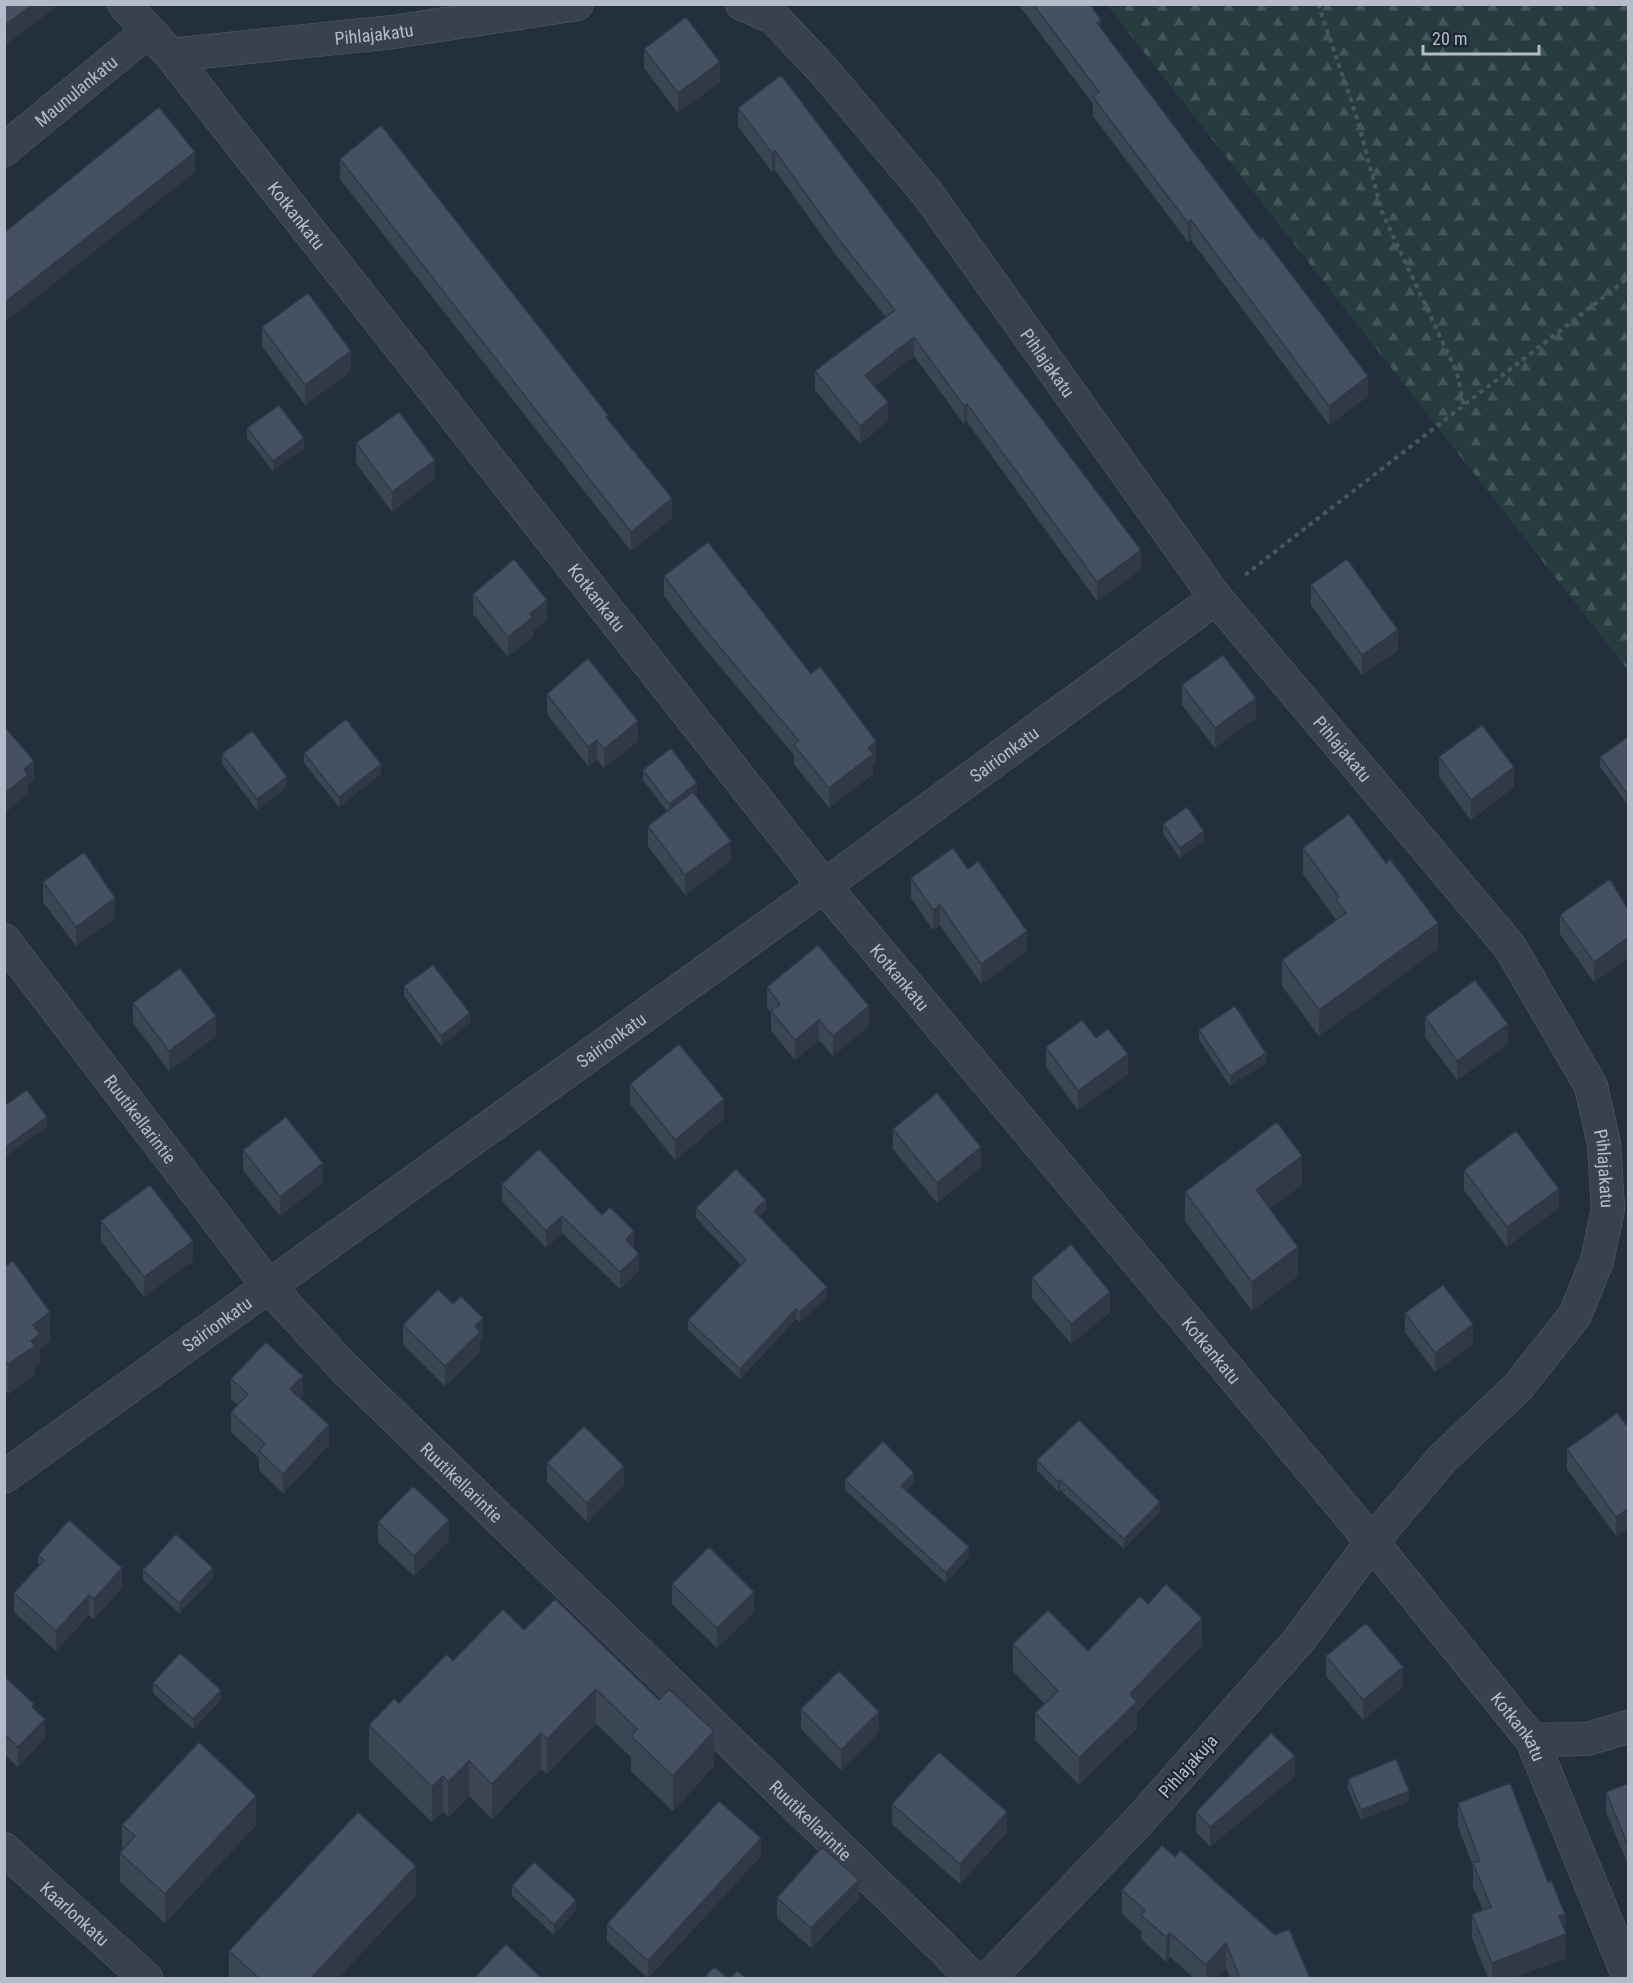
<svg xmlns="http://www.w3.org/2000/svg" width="1633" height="1983" font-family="'Roboto Condensed',sans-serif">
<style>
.forest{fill:url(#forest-firs)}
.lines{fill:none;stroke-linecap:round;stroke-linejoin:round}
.minor-casing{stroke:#565f6c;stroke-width:34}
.path{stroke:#44595c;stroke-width:4;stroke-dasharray:4.5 4.5;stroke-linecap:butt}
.minor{stroke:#38414e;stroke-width:33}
.wall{fill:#3b4654}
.shaded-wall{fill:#303945}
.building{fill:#455162;stroke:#303945;stroke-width:1.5}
.labels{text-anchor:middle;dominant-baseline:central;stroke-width:4.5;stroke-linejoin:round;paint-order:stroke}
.street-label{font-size:18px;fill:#b4bcc9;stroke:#1d2633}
</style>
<defs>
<pattern id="forest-firs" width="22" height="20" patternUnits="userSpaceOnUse" patternTransform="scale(1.5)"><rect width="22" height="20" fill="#263c3f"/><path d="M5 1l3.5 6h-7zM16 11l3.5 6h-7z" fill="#435659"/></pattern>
</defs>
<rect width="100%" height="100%" fill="#242f3e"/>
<!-- forest -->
<path class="forest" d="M1107 5H1628V670Z"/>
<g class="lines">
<defs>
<g id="minor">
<path id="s1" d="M124 4 171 55 824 886 1372 1542 1532 1740 1628 1975"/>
<path id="s2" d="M742 4 773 17 823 70 927 193 1216 598 1510 947 1591 1086 1604 1144 1608 1209 1597 1261 1575 1315 1518 1387 1442 1459 1372 1542 1299 1640 1140 1820 989 1978"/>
<path id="s3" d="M171 55 393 32 577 4"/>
<path id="s4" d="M4 150 147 32"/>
<path id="s5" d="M4 940 269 1287 344 1368 942 1947 972 1978"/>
<path id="s6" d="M4 1477 824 886 1216 598"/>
<path d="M1532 1740 1587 1739 1628 1727"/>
<path id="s7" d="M4 1849 146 1978"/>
</g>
</defs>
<!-- minor casing -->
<use href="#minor" class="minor-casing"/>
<!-- path -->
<path class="path" d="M1318 4 1356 115 1382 212 1457 373 1464 406
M1245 575 1628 278"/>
<!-- minor -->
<use href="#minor" class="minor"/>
</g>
<!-- wall -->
<path class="wall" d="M1018 4H1090L1101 28 1368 396 1329 425 1191 240 1188 242 1093 116V104Z
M644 49 720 82 678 113 644 68Z
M738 108 1141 569 1097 601 967 422 964 424 914 356 875 386 888 421 860 444 815 390V371L886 317 836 255 775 170 772 172 738 126Z
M340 159 608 420 672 518 631 551 340 179Z
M262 327 351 371 305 405 262 346Z
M247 428 304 448 273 471 247 438Z
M356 443 435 479 392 512 356 463Z
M664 576 876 761 873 764V774L829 808 794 764V755L701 644 664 596Z
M1311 585 1398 650 1362 675 1311 605Z
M473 594 547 620 533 631V637L508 657 473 614Z
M1182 685 1256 718 1215 748 1182 705Z
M547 694 638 741 604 768 597 760 588 766 547 714Z
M1629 736V800L1626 802 1600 767V757Z
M304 753 381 774 339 807 304 763Z
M222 754 287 787 257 810 222 764Z
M1439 757 1514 787 1471 820 1439 777Z
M643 770 697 793 695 794 731 861 685 895 648 846V826L667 811 643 780Z
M1163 824 1204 841 1180 858 1163 834Z
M1303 848 1438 949 1319 1036 1282 986V960L1336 920 1303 874Z
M968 869 1027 951 981 984 940 925 933 930 911 898V878Z
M43 882 115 918 76 946 43 902Z
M1629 911V957L1594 982 1560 934V915Z
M404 986 470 1023 441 1046 404 996Z
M767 987 869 1026 833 1056 819 1040 795 1060 771 1031V1013L767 1007Z
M133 1003 216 1036 169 1071 133 1023Z
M1425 1017 1508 1044 1457 1080 1425 1037Z
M1199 1030 1266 1063 1230 1086 1199 1040Z
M1096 1038 1128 1074 1078 1110 1046 1067V1047Z
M630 1084 724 1119 675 1160 630 1104Z
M893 1129 981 1167 937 1203 893 1149Z
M243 1150 323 1183 280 1216 243 1170Z
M1464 1170 1559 1208 1507 1247 1464 1190Z
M502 1184 602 1215 634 1248 639 1271 620 1289 562 1233 546 1248 502 1201Z
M1302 1185 1270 1208 1298 1276 1252 1311 1185 1221V1192Z
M696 1208 766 1210 759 1216 827 1297 800 1322 796 1319 740 1379 688 1330V1320L741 1265 696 1218Z
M101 1221 193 1261 144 1297 101 1241Z
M4 1267 50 1341 40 1349V1363L35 1367V1375L8 1394 5 1389Z
M1032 1278 1110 1312 1071 1344 1032 1298Z
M453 1304 483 1338 480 1341V1351L445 1386 403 1345V1325Z
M1405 1313 1473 1344 1435 1372 1405 1332Z
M231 1379 303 1396 300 1398 329 1445 283 1493 259 1470V1458L231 1432V1412L238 1405 231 1399Z
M1617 1413 1616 1536 1567 1469V1449Z
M1037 1460 1160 1512 1124 1549 1060 1490 1058 1492 1037 1470Z
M547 1463 624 1485 587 1522 547 1482Z
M845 1480 914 1483 906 1491 969 1557 946 1583 845 1490Z
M378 1522 449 1540 414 1576 378 1542Z
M38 1555 122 1588 94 1619 89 1615 56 1651 14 1612V1593L38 1567Z
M143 1570 213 1578 179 1613 143 1580Z
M672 1584 754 1612 717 1648 672 1604Z
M1148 1604 1202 1645 1137 1712V1728L1079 1785 1035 1740V1713L1045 1704 1013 1671V1644L1088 1651Z
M524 1630 714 1766 673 1811 631 1771V1757L596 1724 547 1774 541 1769 492 1819 469 1796 448 1817 443 1811 432 1822 369 1760V1725L399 1703 453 1661Z
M1326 1656 1403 1687 1363 1720 1326 1676Z
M4 1676 34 1709 45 1738 18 1767 5 1755 4 1756Z
M153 1683 221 1700 193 1729 153 1693Z
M801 1709 879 1732 841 1770 801 1729Z
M1295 1776 1210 1847 1196 1832V1812Z
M1348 1779 1409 1801 1361 1820 1348 1789Z
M1629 1783V1867L1606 1812V1792Z
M1458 1803 1548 1882 1565 1931 1566 1958 1513 1978H1488L1472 1938V1914L1483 1910 1473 1887V1866L1458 1827Z
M892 1804 1007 1832 960 1884 892 1824Z
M122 1825H256L165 1923 120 1882V1853L122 1851Z
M761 1856 648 1978 607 1941V1924Z
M512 1886 576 1910 554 1935 512 1896Z
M1122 1890 1310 1978H1230L1226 1968 1216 1978H1194L1170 1957 1166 1962 1141 1939V1931L1122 1914Z
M416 1895 338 1978H229V1951Z
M777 1898 859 1899 811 1948 777 1918Z"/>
<!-- shaded-wall -->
<path class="shaded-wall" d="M33 4H60L4 46V26Z
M1101 20V39L1097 23Z
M720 62V82L678 113V93Z
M775 151V170L772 172V153Z
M195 152V172L4 323V303Z
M1191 220V240L1188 242V223Z
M914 337V356L865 394V375Z
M351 351V371L305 405V385Z
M1368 376V396L1329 425V406Z
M888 402V421L860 444V426Z
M967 404V422L964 424V406Z
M304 438V448L273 471V461Z
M435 460V479L392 512V492Z
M672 498V518L631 551V532Z
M1141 550V569L1097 601V582Z
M547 600V620L533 631V637L508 657V637L530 614Z
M1398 630V650L1362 675V655Z
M1256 698V718L1215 748V728Z
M638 721V741L604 768V749Z
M597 740V760L588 766V747Z
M876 741V761L873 764V774L829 808V788L868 748Z
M34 761V781L28 785V794L4 814V794L24 769Z
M381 764V774L339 807V797Z
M1514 767V787L1471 820V800Z
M287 777V787L257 810V799Z
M697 783V793L669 814V804Z
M1629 790V800L1626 802V792Z
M1204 831V841L1180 858V848Z
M731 841V861L685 895V875Z
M115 898V918L76 946V927Z
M940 905V925L933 930V910Z
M1438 923V949L1319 1036V1010Z
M1027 931V951L981 984V964Z
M1629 937V957L1594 982V962Z
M869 1006V1026L833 1056V1036Z
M470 1013V1023L441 1046V1036Z
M216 1016V1036L169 1071V1051Z
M819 1020V1040L795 1060V1040Z
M1508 1024V1044L1457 1080V1061Z
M1266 1053V1063L1230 1086V1076Z
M1128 1054V1074L1078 1110V1091Z
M724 1099V1119L675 1160V1140Z
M47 1117V1127L4 1158V1148Z
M981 1147V1167L937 1203V1183Z
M1302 1156V1185L1256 1219V1190Z
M323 1163V1183L280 1216V1197Z
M1559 1189V1208L1507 1247V1227Z
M766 1200V1210L754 1221V1211Z
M562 1216V1233L546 1248V1231Z
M634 1231V1248L626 1257V1240Z
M193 1241V1261L144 1297V1277Z
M1298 1247V1276L1252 1311V1282Z
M639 1254V1271L620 1289V1272Z
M827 1287V1297L800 1322V1312Z
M1110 1292V1312L1071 1344V1324Z
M796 1309V1319L740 1379V1369Z
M50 1312V1341L40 1349V1363L35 1367V1375L8 1394V1364L31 1341 33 1325Z
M483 1318V1338L480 1341V1351L445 1386V1366L475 1326Z
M1473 1324V1344L1435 1372V1353Z
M5 1359V1389H4V1360Z
M303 1376V1396L290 1409V1389Z
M329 1425V1445L283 1493V1474Z
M624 1466V1485L587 1522V1503Z
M914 1473V1483L901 1496V1486Z
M1060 1480V1490L1058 1492V1482Z
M1160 1502V1512L1124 1549V1539Z
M1629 1508V1528L1616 1536V1517Z
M449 1520V1540L414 1576V1556Z
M969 1547V1557L946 1583V1573Z
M122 1568V1588L94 1619V1599Z
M213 1568V1578L179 1613V1603Z
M754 1592V1612L717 1648V1628Z
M89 1595V1615L56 1651V1631Z
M1202 1618V1645L1137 1712V1728L1079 1785V1758L1130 1694Z
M1403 1667V1687L1363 1720V1700Z
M596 1689V1724L547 1774V1739Z
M221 1690V1700L193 1729V1719Z
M879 1712V1732L841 1770V1750Z
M45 1719V1738L18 1767V1747Z
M714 1731V1766L673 1811V1776Z
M541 1733V1769L492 1819V1784Z
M5 1735V1755L4 1756V1736Z
M1295 1756V1776L1210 1847V1827Z
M469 1761V1796L448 1817V1782Z
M443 1776V1811L432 1822V1787Z
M1409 1791V1801L1361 1820V1810Z
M256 1796V1825L165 1923V1894Z
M1007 1812V1832L960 1884V1864Z
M761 1838V1856L648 1978V1961Z
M416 1866V1895L338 1978H311Z
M859 1880V1899L811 1948V1928Z
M576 1900V1910L554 1935V1925Z
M1565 1914 1566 1958 1513 1978H1492V1963L1559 1916Z
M1170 1933V1957L1166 1962V1937Z
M1226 1943V1968L1216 1978H1206V1965Z"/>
<!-- building -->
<path class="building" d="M4 4H33L4 26Z
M1033 4H1090L1101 20 1097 23 1195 154 1260 239 1263 237 1368 376 1329 406 1191 220 1188 223 1093 97 1099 92Z
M686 17 720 62 678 93 644 49Z
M781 75 1141 550 1097 582 967 404 964 406 914 337 865 375 888 402 860 426 815 371 895 310 836 236 775 151 772 153 738 108Z
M159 107 195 152 4 303V233Z
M381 125 608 415 606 417 672 498 631 532 340 159Z
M308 293 351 351 305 385 262 327Z
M279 405 304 438 273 461 247 428Z
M399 412 435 460 392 492 356 443Z
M708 542 811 674 820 666 876 741 868 748 873 754 829 788 794 745 799 741 701 625 664 576Z
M514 559 547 600 530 614 533 617 508 637 473 594Z
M1347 559 1398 630 1362 655 1311 585Z
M1223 655 1256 698 1215 728 1182 685Z
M588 658 638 721 604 749 597 740 588 747 547 694Z
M346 719 381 764 339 797 304 753Z
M1482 725 1514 767 1471 800 1439 757Z
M4 726 34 761 24 769 28 775 4 794Z
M252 731 287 777 257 799 222 754Z
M1629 736V790L1626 792 1600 757Z
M671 748 697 783 669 804 643 770Z
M693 792 731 841 685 875 648 826Z
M1187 807 1204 831 1180 848 1163 824Z
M1349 814 1386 863 1390 859 1438 923 1319 1010 1282 960 1346 913 1336 900 1339 897 1303 848Z
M953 848 968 869 978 861 1027 931 981 964 940 905 933 910 911 878Z
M84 852 115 898 76 927 43 882Z
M1610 879 1629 911V937L1594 962 1560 915Z
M818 945 869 1006 833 1036 819 1020 795 1040 771 1011 780 1004 767 987Z
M433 965 470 1013 441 1036 404 986Z
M180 968 216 1016 169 1051 133 1003Z
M1475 980 1508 1024 1457 1061 1425 1017Z
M1235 1006 1266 1053 1230 1076 1199 1030Z
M1082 1020 1096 1038 1108 1029 1128 1054 1078 1091 1046 1047Z
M679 1044 724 1099 675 1140 630 1084Z
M27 1090 47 1117 4 1148V1106Z
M937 1093 981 1147 937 1183 893 1129Z
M286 1117 323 1163 280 1197 243 1150Z
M1277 1122 1302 1156 1256 1190 1298 1247 1252 1282 1185 1192Z
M1516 1131 1559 1189 1507 1227 1464 1170Z
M539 1149 602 1215 610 1207 634 1231 626 1240 639 1254 620 1272 562 1216 546 1231 502 1184Z
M736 1169 766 1200 754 1211 827 1287 800 1312 796 1309 740 1369 688 1320 746 1260 696 1208Z
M150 1185 193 1241 144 1277 101 1221Z
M1071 1244 1110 1292 1071 1324 1032 1278Z
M13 1261 50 1312 33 1325 40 1334 31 1341 35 1346 8 1364 4 1360V1267Z
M1443 1285 1473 1324 1435 1353 1405 1313Z
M438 1289 453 1304 461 1296 483 1318 475 1326 480 1332 445 1366 403 1325Z
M266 1342 303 1376 290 1389 329 1425 283 1474 259 1451 265 1444 231 1412 248 1394 231 1379Z
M1617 1413 1629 1428V1508L1616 1517 1567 1449Z
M1079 1420 1160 1502 1124 1539 1060 1480 1058 1482 1037 1460Z
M584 1426 624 1466 587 1503 547 1463Z
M883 1441 914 1473 901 1486 969 1547 946 1573 845 1480Z
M413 1486 449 1520 414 1556 378 1522Z
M69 1520 122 1568 94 1599 89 1595 56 1631 14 1593 44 1560 38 1555Z
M176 1534 213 1568 179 1603 143 1570Z
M709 1547 754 1592 717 1628 672 1584Z
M1166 1584 1202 1618 1130 1694 1137 1702 1079 1758 1035 1713 1058 1691 1013 1644 1048 1610 1088 1651 1140 1596 1148 1604Z
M555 1599 659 1700 669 1689 714 1731 673 1776 631 1736 637 1729 596 1689 547 1739 541 1733 492 1784 469 1761 448 1782 443 1776 432 1787 369 1725 394 1699 399 1703 447 1654 453 1661 503 1609 524 1630Z
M1366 1623 1403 1667 1363 1700 1326 1656Z
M180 1653 221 1690 193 1719 153 1683Z
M839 1671 879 1712 841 1750 801 1709Z
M4 1676 34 1704 32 1707 45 1719 18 1747 5 1735 4 1736Z
M1271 1733 1295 1756 1210 1827 1196 1812Z
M199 1742 256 1796 165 1894 120 1853 135 1836 122 1825Z
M939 1752 1007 1812 960 1864 892 1804Z
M1396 1759 1409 1791 1361 1810 1348 1779Z
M1510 1783 1548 1882 1551 1880 1565 1914 1559 1916 1566 1934 1492 1963 1472 1914 1491 1907 1473 1863 1480 1861 1458 1803Z
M1629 1783V1848L1606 1792Z
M719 1801 761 1838 648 1961 607 1924Z
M358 1812 416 1866 311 1978H259L229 1951Z
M1162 1845 1175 1857 1180 1850 1275 1935 1289 1929 1310 1978H1240L1226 1943 1206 1965 1170 1933 1166 1937 1141 1915 1145 1910 1122 1890Z
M822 1847 859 1880 811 1928 777 1898Z
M534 1862 576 1900 554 1925 512 1886Z
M506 1944 541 1978H479L476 1976Z
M714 1967 728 1978H704Z
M737 1971 746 1978H730Z"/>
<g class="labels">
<!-- street labels -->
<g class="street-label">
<text stroke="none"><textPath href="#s3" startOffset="204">Pihlajakatu</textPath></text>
<text stroke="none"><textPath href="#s4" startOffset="93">Maunulankatu</textPath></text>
<text stroke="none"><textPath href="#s1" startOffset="273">Kotkankatu</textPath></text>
<text stroke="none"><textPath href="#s2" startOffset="476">Pihlajakatu</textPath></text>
<text stroke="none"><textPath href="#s1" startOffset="759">Kotkankatu</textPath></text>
<text stroke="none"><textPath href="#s2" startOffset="962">Pihlajakatu</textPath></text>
<text stroke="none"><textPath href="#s6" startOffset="1234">Sairionkatu</textPath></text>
<text stroke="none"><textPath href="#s1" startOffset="1245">Kotkankatu</textPath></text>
<text stroke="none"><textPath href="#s6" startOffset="748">Sairionkatu</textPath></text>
<text stroke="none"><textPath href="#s5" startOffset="225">Ruutikellarintie</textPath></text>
<text stroke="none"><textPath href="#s2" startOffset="1466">Pihlajakatu</textPath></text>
<text stroke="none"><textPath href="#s6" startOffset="262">Sairionkatu</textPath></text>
<text stroke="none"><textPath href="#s1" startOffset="1731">Kotkankatu</textPath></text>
<text stroke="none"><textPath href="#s5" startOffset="711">Ruutikellarintie</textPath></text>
<text stroke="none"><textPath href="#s1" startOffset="2217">Kotkankatu</textPath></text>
<text transform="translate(1188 1766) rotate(-48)">Pihlajakuja</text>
<text stroke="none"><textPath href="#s5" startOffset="1197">Ruutikellarintie</textPath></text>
<text stroke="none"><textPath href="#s7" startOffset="96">Kaarlonkatu</textPath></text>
</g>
</g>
<!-- border -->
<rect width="1633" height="1983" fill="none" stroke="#b4bcc9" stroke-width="12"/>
<!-- scale -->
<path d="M1423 45v9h116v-9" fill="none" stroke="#b4bcc9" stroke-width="3"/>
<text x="1432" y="45" font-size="18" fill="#b4bcc9" stroke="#1d2633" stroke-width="4.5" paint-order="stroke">20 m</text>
</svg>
